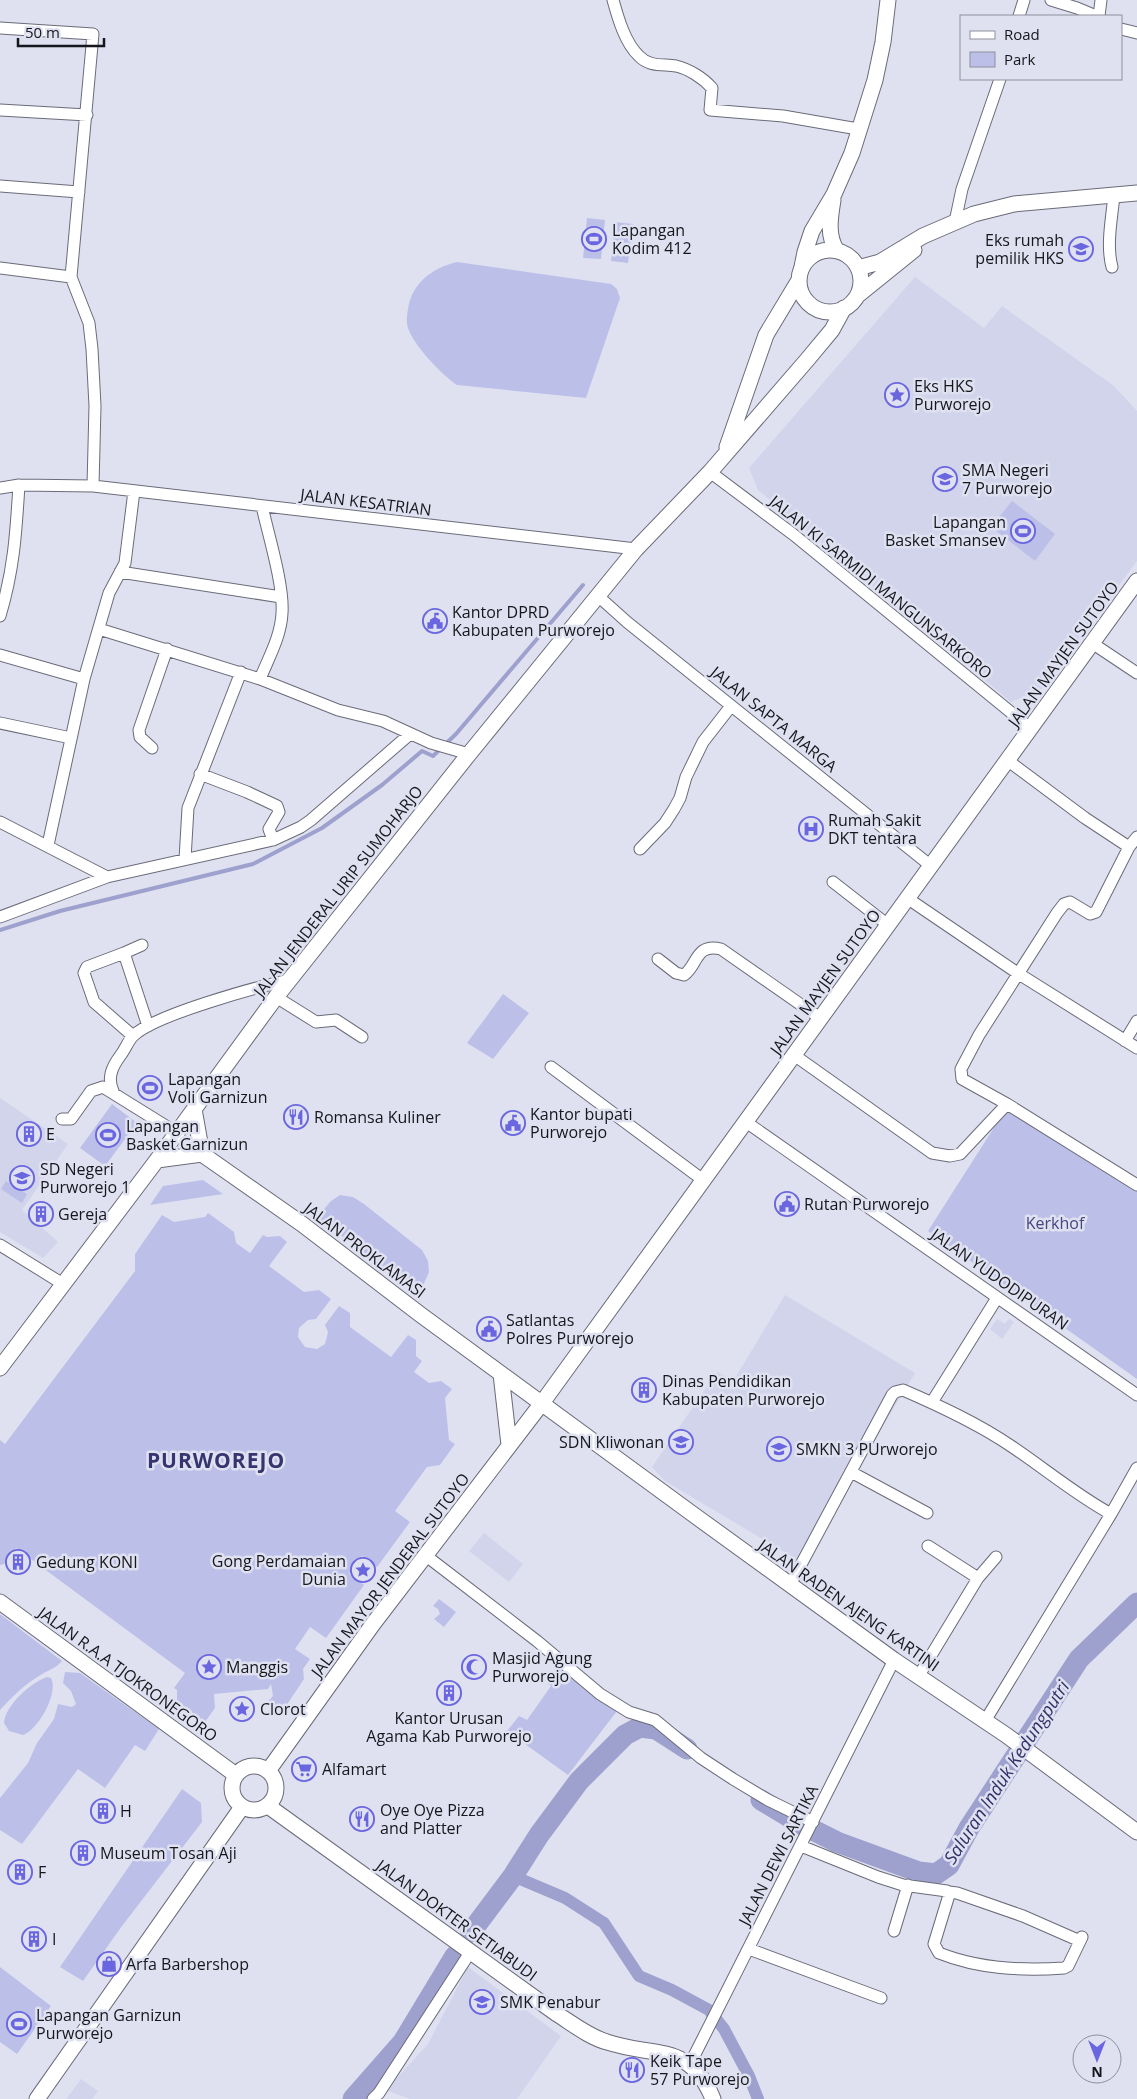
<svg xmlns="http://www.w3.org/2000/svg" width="1137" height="2099" font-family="'Open Sans',sans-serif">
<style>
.built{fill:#d1d4eb}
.green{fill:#bcc0e8}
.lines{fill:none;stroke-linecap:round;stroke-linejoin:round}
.stream{stroke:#9ea1cd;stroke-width:4}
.canal{stroke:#9ea1cd;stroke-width:12}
.river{stroke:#9ea1cd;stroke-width:21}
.street-casing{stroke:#6a6b79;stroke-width:13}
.secondary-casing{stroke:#6a6b79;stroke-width:17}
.street{stroke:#fff;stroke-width:11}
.secondary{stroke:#fff;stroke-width:15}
.labels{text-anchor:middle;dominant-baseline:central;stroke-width:5;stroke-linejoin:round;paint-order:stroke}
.poi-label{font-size:16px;fill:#16171c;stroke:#dfe1f1;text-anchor:start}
.street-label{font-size:16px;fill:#16171c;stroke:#dfe1f1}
.park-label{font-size:16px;fill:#45467f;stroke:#dfe1f1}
.water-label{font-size:18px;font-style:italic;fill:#323168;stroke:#dfe1f1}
.district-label{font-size:21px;font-weight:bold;letter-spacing:1px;fill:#363570;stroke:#dfe1f1}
</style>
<rect width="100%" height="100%" fill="#dfe1f1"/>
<!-- built -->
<path class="built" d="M915 277 984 328 1002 306 1114 386 1137 411V561L1042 689 1011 702 758 490 749 468Z
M0 1098 68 1144 22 1210 58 1242 43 1258 0 1232Z
M785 1295 915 1373 801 1562 665 1481 652 1467 717 1372 734 1380Z
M997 1319 1005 1324 1009 1319 1014 1322 1002 1339 990 1329Z
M484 1533 523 1564 509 1582 469 1551Z
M468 1967 561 2036 517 2099H410L386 2090 428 2044Z
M81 2079 98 2091 92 2099H66Z"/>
<!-- green -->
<path class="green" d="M587 218 605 220 601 259 583 258Z
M615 222 633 224 628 263 611 261Z
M457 262 611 284 617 289 620 298 586 398 457 385C442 375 414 346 408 328 406 322 407 315 408 309 412 283 432 268 457 262Z
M1012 501 1055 534 1035 561 991 527Z
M503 994 529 1013 493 1059 467 1043Z
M112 1104 137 1123 105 1166 80 1148Z
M1009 1104 1137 1179V1379L928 1231Z
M16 1167 36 1180 31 1189 10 1175Z
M203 1180 223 1194 150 1205 163 1186Z
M6 1181 27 1194 22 1203 1 1189Z
M340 1195 353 1197 364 1204 422 1250 428 1261 429 1272 422 1288 416 1293 317 1217 331 1201Z
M208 1213 234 1232 236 1243 250 1253 263 1235 267 1237 280 1236 287 1242 269 1266 304 1292 319 1290 331 1299 316 1319 308 1320 299 1328 298 1337 305 1347 317 1349 325 1344 328 1332 325 1325 339 1306 350 1313V1327L391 1357 408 1335 416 1340V1356L422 1361 414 1372 429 1383 441 1381 452 1389 445 1398 449 1440 455 1444 440 1465 427 1467 395 1511 410 1522 377 1567 362 1556 349 1574 364 1585 326 1638 310 1627 295 1649 310 1659 303 1669 304 1679 280 1715 266 1704 273 1696 271 1684 268 1689 214 1694 215 1708 205 1722 177 1701V1690L174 1688 185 1673 16 1548 4 1564 0 1565V1440L5 1444 135 1271V1254L162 1215 174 1222 205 1217Z
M439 1599 456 1612 444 1627 434 1619 440 1614 438 1609 433 1606Z
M0 1614 62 1661C55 1669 48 1670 39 1676 24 1685 12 1697 0 1710Z
M561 1663 620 1707 568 1775 507 1731 519 1716 527 1720 551 1686 547 1683Z
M65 1672 80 1673 159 1729 145 1751 135 1745 105 1788 78 1769 22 1844 0 1830V1798L28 1763 37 1743 54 1719 58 1704 72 1707 76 1704 71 1691 63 1683Z
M47 1677 51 1678C59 1693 38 1730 23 1735L9 1731 4 1723C5 1706 31 1682 47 1677Z
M182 1789 201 1803 202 1822 122 1926 83 1981 60 1967Z
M0 1967 51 2006 17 2054 0 2042Z"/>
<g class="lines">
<!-- stream -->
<path class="stream" d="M0 930 60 911 253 864 322 828 382 785 422 751 433 756 456 734 583 585"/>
<!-- canal -->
<path class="canal" d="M513 1876 565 1898 604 1923 639 1976 672 1990 709 2010 724 2029 749 2076 758 2099"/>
<!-- river -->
<path class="river" d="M761 1800 801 1824 837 1842 919 1872 936 1874 949 1865 969 1828 1079 1659 1137 1603
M471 1932 513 1876 539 1835 579 1781 625 1735 640 1727 656 1729 687 1749
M353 2099 403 2042 455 1956"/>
<defs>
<path id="street" d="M613 0C618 18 625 43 639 56 649 67 663 64 676 66 689 69 703 78 712 88L710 110 783 116 858 129
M1051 0 1077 8 1096 16
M1019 16 1024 0
M1099 16 1101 0
M0 28 93 34 71 277 89 323 92 349 95 406 93 486
M1121 29 1137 33
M0 110 87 115
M0 186 79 192
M955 222 962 189 1000 79
M1112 267C1106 245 1112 217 1114 195
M0 268 71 277
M710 472 794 535 1030 728
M0 488 19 485 93 486 636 549
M120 572 281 597
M598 596 627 622 931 866
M0 616C14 569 16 533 19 485
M99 629 260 679 338 710 383 721 431 743 469 754
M1092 643 1137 673
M0 655 84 679 109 593 125 563 134 491
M260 679C269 657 281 636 282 613 284 585 268 534 262 506
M0 723 71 738
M152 748 140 737 139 730 167 649
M1007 760 1085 818 1129 847
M200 774 247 792 277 806 279 812 269 829 273 840
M0 822 107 877
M48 845 84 679
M640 849 665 823 674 809 680 798 686 777 703 742 731 706
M185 859 188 808 241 672
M833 882 888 925
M907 898 1019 974 1137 1048
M0 917 107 877 273 840 301 827 311 820 410 734
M142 945 124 953 148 1026
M124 953 87 967 84 973 94 1002 133 1036
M658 959 676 973 684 975C698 965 695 943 721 949L820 1018
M276 997 316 1022 336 1020 362 1037
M1125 1041 1137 1021
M794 1055 932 1153 950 1156 960 1154 1007 1104 1137 1185
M551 1067 703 1180
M113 1091C107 1078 112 1067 120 1056 125 1050 128 1041 133 1036 154 1015 257 987 289 980
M1007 1104 962 1079 961 1069 979 1035 1057 913 1064 904 1070 902 1090 914 1096 912 1129 847 1137 837
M62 1119H71L91 1091 103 1087 177 1133
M746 1122 1137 1395
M0 1245 63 1284
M932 1402 997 1298
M851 1472 927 1513
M425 1555 537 1641 600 1694 629 1712 655 1720 701 1758 733 1779 768 1800 813 1822
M978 1578 996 1557
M790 1585 892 1395 895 1392 903 1390C940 1406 977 1423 1011 1446 1044 1468 1076 1495 1111 1514
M918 1677 978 1578 928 1546
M985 1721 1111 1514 1137 1468
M801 1846 878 1877 903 1885 947 1891 949 1895 934 1944 939 1953C979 1969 1021 1971 1064 1968L1068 1966 1082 1937
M949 1892 957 1893 1023 1916 1080 1941
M894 1931 908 1885
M749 1949 881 1998
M690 2064 894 1660
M373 2099 379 2093 471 1951"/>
<path id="secondary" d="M833 200C830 218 827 236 837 251
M799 281a31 31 0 1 1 62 0a31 31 0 1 1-62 0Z
M802 267 805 252 812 231 834 194 852 153 875 80 883 42 888 0
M858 268 880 262 923 236 974 214 1014 204 1137 193
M857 296 914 250
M727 447 766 335 799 280
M194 1109 202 1154 302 1224 421 1315 694 1515 894 1660 1006 1735 1137 1832
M157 1160 202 1154
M0 1368 157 1160 276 997 469 754 636 549 710 472 807 360 832 330 844 308
M501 1374 509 1445
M0 1602 236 1775
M232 1788a22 22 0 1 1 44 0a22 22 0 1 1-44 0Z
M268 1771 373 1624 542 1403 1137 581
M268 1806 557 2014C573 2024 589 2037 607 2042 655 2058 690 2042 713 2099
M37 2099 242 1807"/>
</defs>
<!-- street casing -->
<use href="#street" class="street-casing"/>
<!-- secondary casing -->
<use href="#secondary" class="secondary-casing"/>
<!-- street -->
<use href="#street" class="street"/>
<!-- secondary -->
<use href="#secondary" class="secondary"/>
</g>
<!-- icons -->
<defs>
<symbol id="stadium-ring" viewBox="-11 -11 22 22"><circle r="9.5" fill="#dfe1f1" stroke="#6a66e0" stroke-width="1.5"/><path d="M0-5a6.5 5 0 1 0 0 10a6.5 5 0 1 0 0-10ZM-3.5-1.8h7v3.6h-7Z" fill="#6a66e0"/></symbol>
<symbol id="school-ring" viewBox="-11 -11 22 22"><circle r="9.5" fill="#dfe1f1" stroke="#6a66e0" stroke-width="1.5"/><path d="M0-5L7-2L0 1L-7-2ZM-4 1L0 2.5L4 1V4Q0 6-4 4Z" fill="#6a66e0"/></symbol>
<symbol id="sight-ring" viewBox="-11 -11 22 22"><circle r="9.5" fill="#dfe1f1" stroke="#6a66e0" stroke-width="1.5"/><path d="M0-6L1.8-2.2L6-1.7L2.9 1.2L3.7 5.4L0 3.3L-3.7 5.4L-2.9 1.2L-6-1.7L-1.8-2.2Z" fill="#6a66e0"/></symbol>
<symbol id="civic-ring" viewBox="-11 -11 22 22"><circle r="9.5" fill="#dfe1f1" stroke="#6a66e0" stroke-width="1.5"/><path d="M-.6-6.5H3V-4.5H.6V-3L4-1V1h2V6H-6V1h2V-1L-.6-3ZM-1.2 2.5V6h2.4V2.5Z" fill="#6a66e0"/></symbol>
<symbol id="hospital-ring" viewBox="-11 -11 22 22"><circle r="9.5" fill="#dfe1f1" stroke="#6a66e0" stroke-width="1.5"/><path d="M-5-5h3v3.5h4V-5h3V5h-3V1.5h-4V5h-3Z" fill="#6a66e0"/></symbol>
<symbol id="restaurant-ring" viewBox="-11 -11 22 22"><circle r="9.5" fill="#dfe1f1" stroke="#6a66e0" stroke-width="1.5"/><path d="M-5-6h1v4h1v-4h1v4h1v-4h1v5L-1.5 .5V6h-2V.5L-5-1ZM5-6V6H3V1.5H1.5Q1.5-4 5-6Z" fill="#6a66e0"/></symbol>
<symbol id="building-ring" viewBox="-11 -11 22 22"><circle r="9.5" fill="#dfe1f1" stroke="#6a66e0" stroke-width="1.5"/><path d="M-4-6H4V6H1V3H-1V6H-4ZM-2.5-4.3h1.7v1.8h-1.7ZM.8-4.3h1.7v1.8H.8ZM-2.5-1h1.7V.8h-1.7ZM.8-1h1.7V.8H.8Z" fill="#6a66e0"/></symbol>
<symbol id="mosque-ring" viewBox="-11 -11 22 22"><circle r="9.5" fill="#dfe1f1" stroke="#6a66e0" stroke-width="1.5"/><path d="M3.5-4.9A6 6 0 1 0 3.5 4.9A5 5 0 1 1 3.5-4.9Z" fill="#6a66e0"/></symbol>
<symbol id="supermarket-ring" viewBox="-11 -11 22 22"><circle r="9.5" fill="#dfe1f1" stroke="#6a66e0" stroke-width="1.5"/><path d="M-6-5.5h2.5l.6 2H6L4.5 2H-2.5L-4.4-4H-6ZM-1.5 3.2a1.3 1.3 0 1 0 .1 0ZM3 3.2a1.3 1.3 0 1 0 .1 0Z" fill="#6a66e0"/></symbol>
<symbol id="shop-ring" viewBox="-11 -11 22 22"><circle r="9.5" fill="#dfe1f1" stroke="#6a66e0" stroke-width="1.5"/><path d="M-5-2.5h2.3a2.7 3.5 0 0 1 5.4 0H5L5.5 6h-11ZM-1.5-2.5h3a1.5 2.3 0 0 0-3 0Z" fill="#6a66e0"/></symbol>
</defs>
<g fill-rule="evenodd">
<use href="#stadium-ring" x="580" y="225" width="28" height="28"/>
<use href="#school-ring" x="1067" y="235" width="28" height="28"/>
<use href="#sight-ring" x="883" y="381" width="28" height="28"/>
<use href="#school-ring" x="931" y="465" width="28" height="28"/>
<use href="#stadium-ring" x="1009" y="517" width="28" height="28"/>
<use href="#civic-ring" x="421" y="607" width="28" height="28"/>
<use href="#hospital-ring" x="797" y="815" width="28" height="28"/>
<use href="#stadium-ring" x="136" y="1074" width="28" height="28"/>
<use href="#restaurant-ring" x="282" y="1103" width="28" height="28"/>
<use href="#civic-ring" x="499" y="1109" width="28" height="28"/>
<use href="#building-ring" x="15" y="1120" width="28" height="28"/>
<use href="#stadium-ring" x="94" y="1121" width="28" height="28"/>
<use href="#school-ring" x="8" y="1164" width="28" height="28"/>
<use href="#civic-ring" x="773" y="1190" width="28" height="28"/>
<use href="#building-ring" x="27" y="1200" width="28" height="28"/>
<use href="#civic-ring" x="475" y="1315" width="28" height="28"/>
<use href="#building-ring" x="630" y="1376" width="28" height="28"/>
<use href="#school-ring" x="667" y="1428" width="28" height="28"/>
<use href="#school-ring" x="765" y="1435" width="28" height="28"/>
<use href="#building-ring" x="4" y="1548" width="28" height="28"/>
<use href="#sight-ring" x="349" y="1556" width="28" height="28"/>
<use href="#sight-ring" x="195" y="1653" width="28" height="28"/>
<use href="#mosque-ring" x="460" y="1653" width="28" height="28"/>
<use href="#building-ring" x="435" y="1679" width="28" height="28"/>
<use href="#sight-ring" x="228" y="1695" width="28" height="28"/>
<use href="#supermarket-ring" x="290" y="1755" width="28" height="28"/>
<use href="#building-ring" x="89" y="1797" width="28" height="28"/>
<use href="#restaurant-ring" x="348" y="1805" width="28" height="28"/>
<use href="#building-ring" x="69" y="1839" width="28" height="28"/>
<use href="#building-ring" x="6" y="1858" width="28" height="28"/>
<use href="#building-ring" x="20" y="1925" width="28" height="28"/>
<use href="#shop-ring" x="95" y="1950" width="28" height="28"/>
<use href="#school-ring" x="468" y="1988" width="28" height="28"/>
<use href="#stadium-ring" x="5" y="2010" width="28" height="28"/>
<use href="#restaurant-ring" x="618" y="2056" width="28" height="28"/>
</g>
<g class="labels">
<!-- poi labels -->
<g class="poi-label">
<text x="612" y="230">Lapangan<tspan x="612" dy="18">Kodim 412</tspan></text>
<text x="1064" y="240" text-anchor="end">Eks rumah<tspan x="1064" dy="18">pemilik HKS</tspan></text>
<text x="914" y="386">Eks HKS<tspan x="914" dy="18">Purworejo</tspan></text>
<text x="962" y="470">SMA Negeri<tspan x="962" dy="18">7 Purworejo</tspan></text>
<text x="1006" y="522" text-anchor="end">Lapangan<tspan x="1006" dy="18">Basket Smansev</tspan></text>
<text x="452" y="612">Kantor DPRD<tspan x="452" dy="18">Kabupaten Purworejo</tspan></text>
<text x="828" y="820">Rumah Sakit<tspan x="828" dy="18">DKT tentara</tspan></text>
<text x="168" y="1079">Lapangan<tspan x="168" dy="18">Voli Garnizun</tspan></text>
<text x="530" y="1114">Kantor bupati<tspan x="530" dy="18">Purworejo</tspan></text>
<text x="314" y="1117">Romansa Kuliner</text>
<text x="126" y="1126">Lapangan<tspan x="126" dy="18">Basket Garnizun</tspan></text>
<text x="46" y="1134">E</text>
<text x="40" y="1169">SD Negeri<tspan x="40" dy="18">Purworejo 1</tspan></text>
<text x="804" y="1204">Rutan Purworejo</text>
<text x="58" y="1214">Gereja</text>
<text x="506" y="1320">Satlantas<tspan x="506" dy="18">Polres Purworejo</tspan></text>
<text x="662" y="1381">Dinas Pendidikan<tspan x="662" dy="18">Kabupaten Purworejo</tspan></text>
<text x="664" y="1442" text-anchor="end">SDN Kliwonan</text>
<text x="796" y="1449">SMKN 3 PUrworejo</text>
<text x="346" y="1561" text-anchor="end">Gong Perdamaian<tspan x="346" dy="18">Dunia</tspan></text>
<text x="36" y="1562">Gedung KONI</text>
<text x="492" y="1658">Masjid Agung<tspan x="492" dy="18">Purworejo</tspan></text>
<text x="226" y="1667">Manggis</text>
<text x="260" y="1709">Clorot</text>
<text x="449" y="1718" text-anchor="middle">Kantor Urusan<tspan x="449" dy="18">Agama Kab Purworejo</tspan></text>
<text x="322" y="1769">Alfamart</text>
<text x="380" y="1810">Oye Oye Pizza<tspan x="380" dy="18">and Platter</tspan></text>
<text x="120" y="1811">H</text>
<text x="100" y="1853">Museum Tosan Aji</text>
<text x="38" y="1872">F</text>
<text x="52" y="1939">I</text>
<text x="126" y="1964">Arfa Barbershop</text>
<text x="500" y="2002">SMK Penabur</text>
<text x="36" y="2015">Lapangan Garnizun<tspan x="36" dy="18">Purworejo</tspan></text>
<text x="650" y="2061">Keik Tape<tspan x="650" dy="18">57 Purworejo</tspan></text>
</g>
<!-- street labels -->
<g class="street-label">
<text transform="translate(366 502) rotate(7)">JALAN KESATRIAN</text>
<text transform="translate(881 587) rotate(39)">JALAN KI SARMIDI MANGUNSARKORO</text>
<text transform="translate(1063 654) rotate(-54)">JALAN MAYJEN SUTOYO</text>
<text transform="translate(774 719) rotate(39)">JALAN SAPTA MARGA</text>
<text transform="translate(338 891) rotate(-52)">JALAN JENDERAL URIP SUMOHARJO</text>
<text transform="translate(825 982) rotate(-54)">JALAN MAYJEN SUTOYO</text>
<text transform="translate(365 1250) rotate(37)">JALAN PROKLAMASI</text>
<text transform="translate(1000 1279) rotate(35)">JALAN YUDODIPURAN</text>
<text transform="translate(390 1575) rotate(-53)">JALAN MAYOR JENDERAL SUTOYO</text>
<text transform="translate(849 1605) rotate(35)">JALAN RADEN AJENG KARTINI</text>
<text transform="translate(128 1674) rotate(36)">JALAN R.A.A TJOKRONEGORO</text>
<text transform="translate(778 1855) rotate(-63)">JALAN DEWI SARTIKA</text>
<text transform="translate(457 1920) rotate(36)">JALAN DOKTER SETIABUDI</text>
</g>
<!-- park labels -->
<g class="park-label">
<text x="1055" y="1223">Kerkhof</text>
</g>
<!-- water labels -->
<g class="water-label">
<text transform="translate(1006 1772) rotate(-57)">Saluran Induk Kedungputri</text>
</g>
<!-- district labels -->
<g class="district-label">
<text x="216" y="1460">PURWOREJO</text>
</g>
</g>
<!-- legend -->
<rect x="960" y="15" width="162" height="65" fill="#dfe1f1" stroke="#8f909c"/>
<rect x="970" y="31" width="25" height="8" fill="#ffffff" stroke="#8f909c"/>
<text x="1004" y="40" font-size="15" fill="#16171c">Road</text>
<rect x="970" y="52" width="25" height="15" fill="#bcc0e8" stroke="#8f909c"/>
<text x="1004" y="65" font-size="15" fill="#16171c">Park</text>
<!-- north arrow -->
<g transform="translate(1097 2059) rotate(180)"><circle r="24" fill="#dfe1f1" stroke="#8f909c"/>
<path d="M0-4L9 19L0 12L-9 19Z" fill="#6a66e0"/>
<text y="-8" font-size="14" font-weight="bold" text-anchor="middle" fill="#16171c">N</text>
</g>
<!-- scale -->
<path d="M18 38v8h86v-8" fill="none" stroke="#16171c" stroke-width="2.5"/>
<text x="25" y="38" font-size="15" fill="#16171c" stroke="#dfe1f1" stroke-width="4" paint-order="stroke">50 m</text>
</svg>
